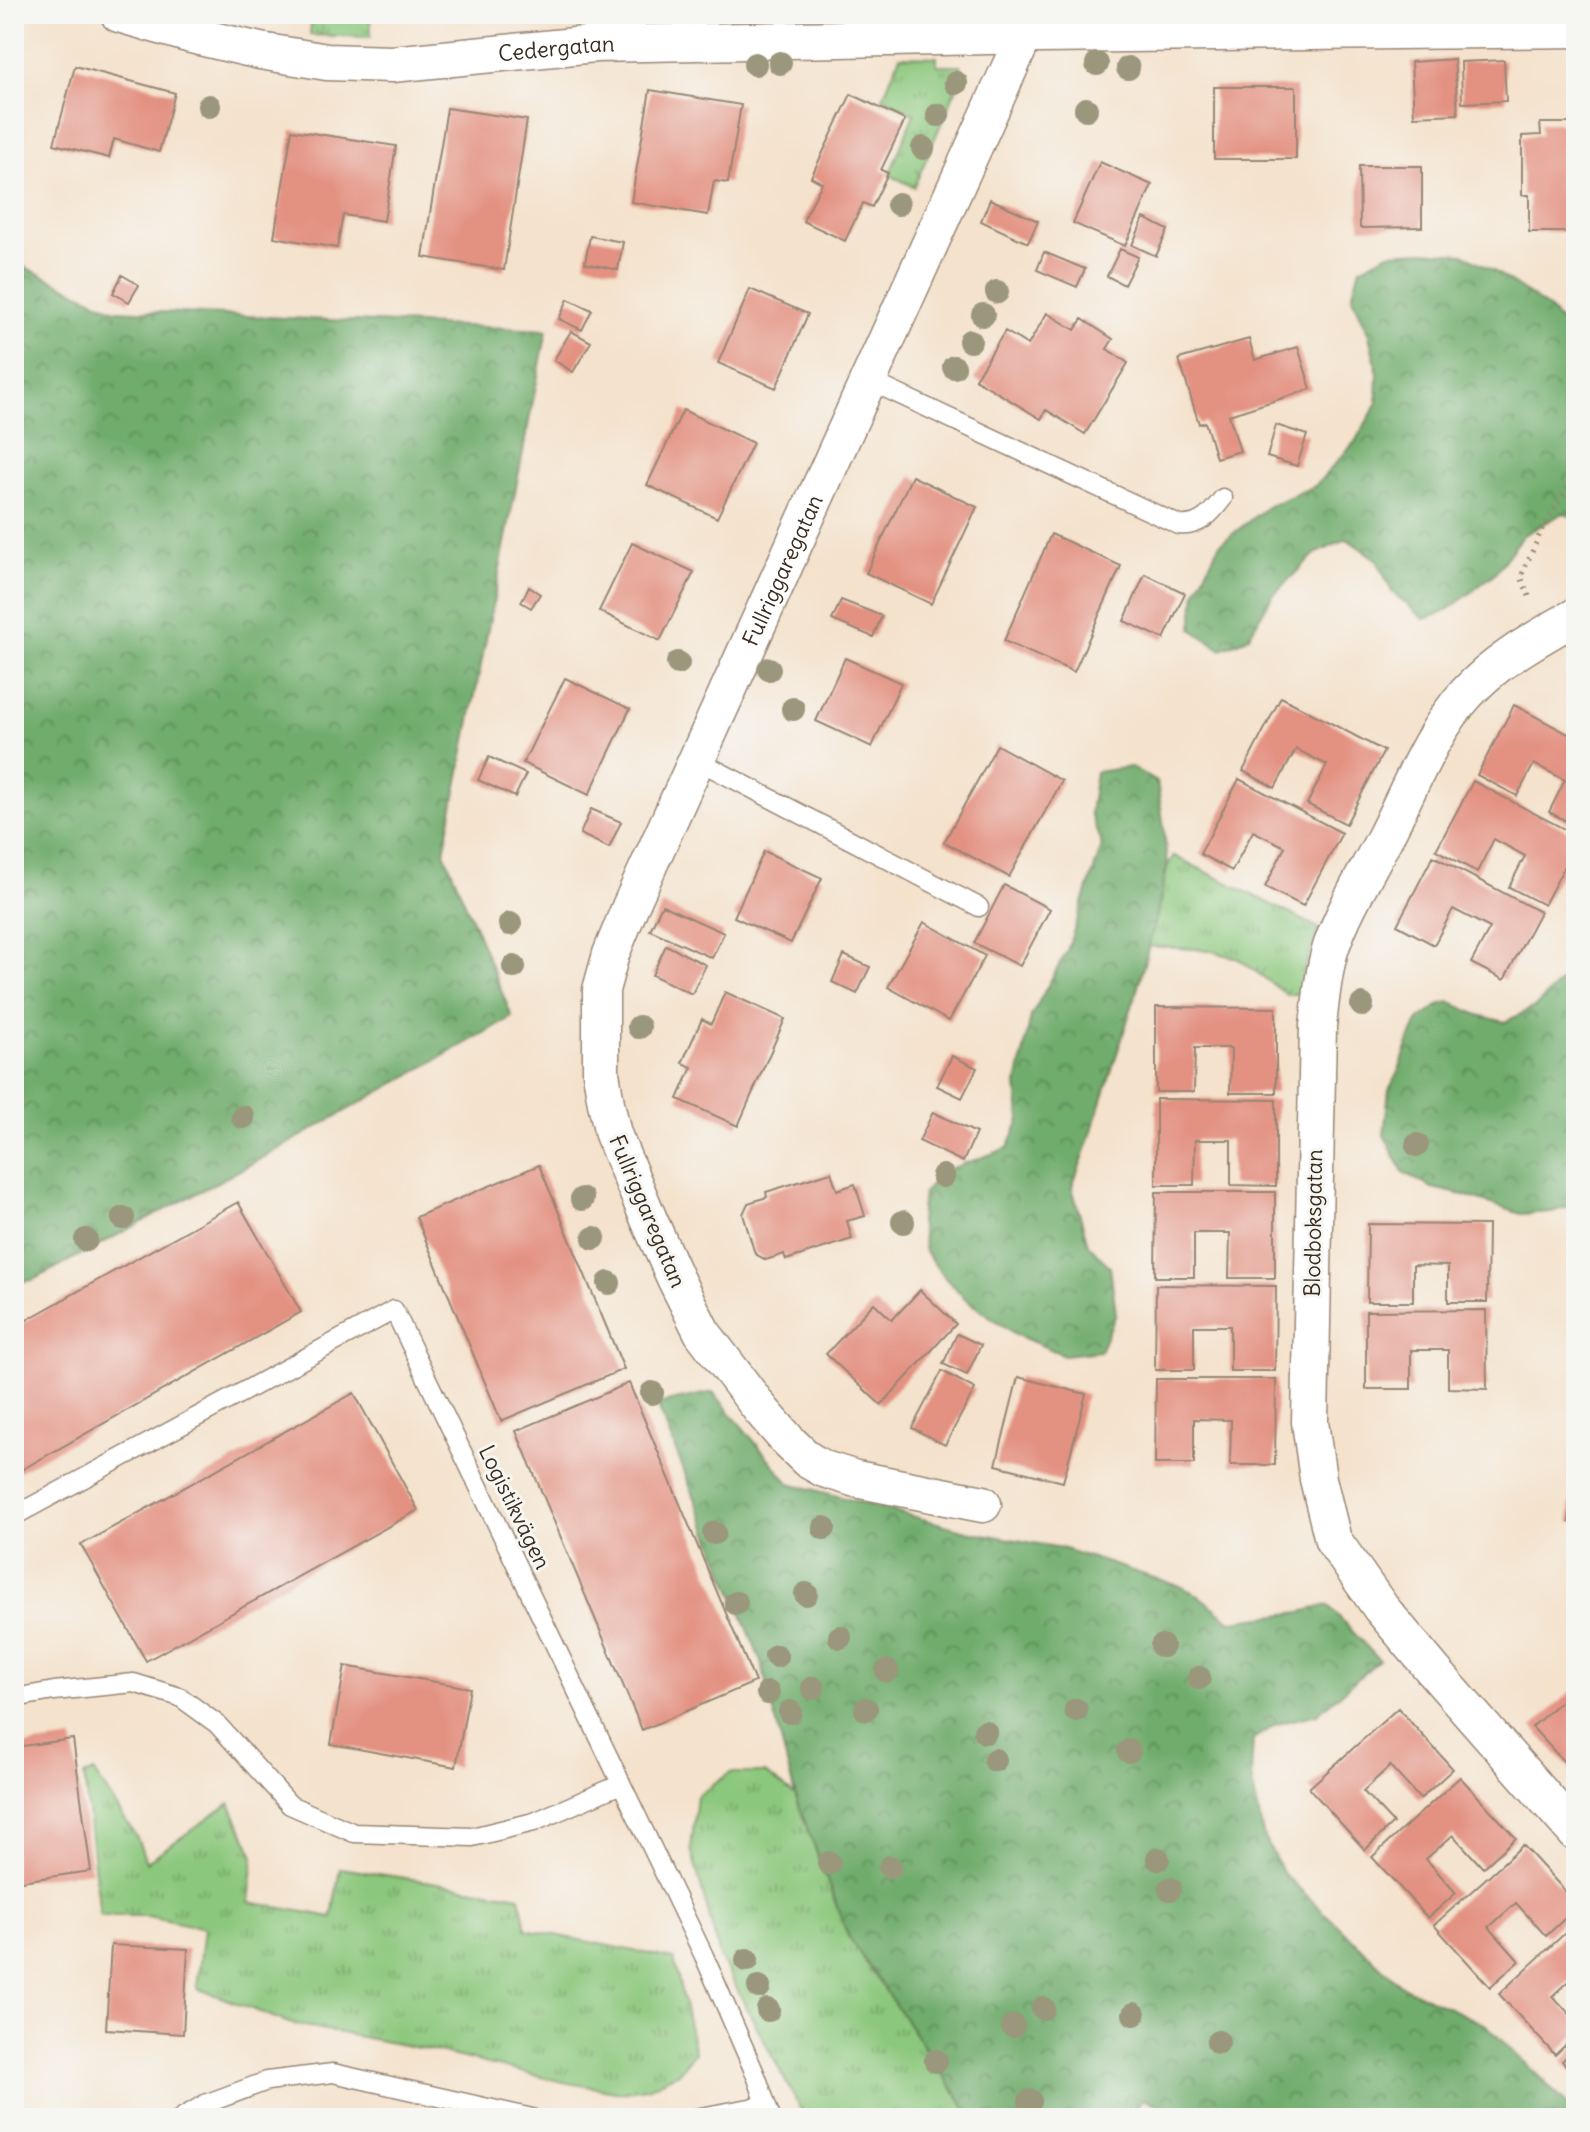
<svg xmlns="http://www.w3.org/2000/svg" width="1590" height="2132" font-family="Delius,sans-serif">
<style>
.grass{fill:url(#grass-tufts);stroke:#63784d;stroke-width:2}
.forest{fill:url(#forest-crowns);stroke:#566b45;stroke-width:2}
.building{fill:#e39181}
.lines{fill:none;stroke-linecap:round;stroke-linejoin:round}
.lane-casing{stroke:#988675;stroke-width:21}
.street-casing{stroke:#988675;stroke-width:39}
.path{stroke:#988675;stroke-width:5;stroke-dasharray:2 6;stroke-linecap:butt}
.lane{stroke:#fff;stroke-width:18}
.street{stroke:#fff;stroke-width:36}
.tree{fill:#9b977c}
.labels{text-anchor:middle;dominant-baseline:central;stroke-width:6;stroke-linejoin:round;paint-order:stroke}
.street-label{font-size:22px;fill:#3b2a1e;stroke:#f6f6f2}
</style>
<defs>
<pattern id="grass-tufts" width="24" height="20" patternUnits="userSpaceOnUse" patternTransform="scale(2)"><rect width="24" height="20" fill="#8bc77c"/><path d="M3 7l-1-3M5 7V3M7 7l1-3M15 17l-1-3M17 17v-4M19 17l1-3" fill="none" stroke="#73a265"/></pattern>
<pattern id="forest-crowns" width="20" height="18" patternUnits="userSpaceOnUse" patternTransform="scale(2)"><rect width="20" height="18" fill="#70ac6c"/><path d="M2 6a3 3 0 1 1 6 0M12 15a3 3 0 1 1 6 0" fill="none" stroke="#5d8c58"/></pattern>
</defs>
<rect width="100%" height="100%" fill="#f6f6f2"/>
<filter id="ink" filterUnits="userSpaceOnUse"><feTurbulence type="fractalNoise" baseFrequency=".0125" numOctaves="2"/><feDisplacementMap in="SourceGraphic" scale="16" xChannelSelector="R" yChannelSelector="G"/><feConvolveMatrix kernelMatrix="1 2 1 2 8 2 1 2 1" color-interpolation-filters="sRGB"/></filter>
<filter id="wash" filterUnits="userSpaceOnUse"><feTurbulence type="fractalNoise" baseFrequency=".006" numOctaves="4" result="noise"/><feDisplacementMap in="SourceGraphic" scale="32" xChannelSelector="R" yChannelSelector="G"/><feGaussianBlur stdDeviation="1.8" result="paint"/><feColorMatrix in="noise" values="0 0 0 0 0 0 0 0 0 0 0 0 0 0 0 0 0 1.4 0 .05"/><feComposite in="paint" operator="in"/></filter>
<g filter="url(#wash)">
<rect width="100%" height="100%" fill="#f4e2cc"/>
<!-- grass -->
<path class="grass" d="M312 14H370L371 37 310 35Z
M900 56 937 57V65H961L963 73 914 187 892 176 890 173 914 114 883 97Z
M1174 856 1319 928 1307 961 1300 993 1287 995 1239 959 1209 950 1148 946 1158 911 1167 867Z
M94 1772 137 1838 146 1862 230 1803 254 1856 249 1902 332 1917 340 1868 520 1896 526 1929 674 1959 695 2053 678 2073 650 2087 621 2092 563 2082 434 2051 289 2023 197 1988 204 1928 148 1916H100L84 1776Z
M730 1773H765L795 1795 848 1936 973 2118H805L720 1957 691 1849 697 1796Z"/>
<!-- forest -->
<path class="forest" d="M1422 251 1464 254 1502 276 1548 308 1576 339V518L1563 513 1523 535 1496 572 1469 594 1443 613 1424 619 1392 592 1377 560 1347 539 1315 554 1272 596 1248 638 1221 649 1192 629 1196 592 1219 545 1268 506 1315 486 1355 442 1377 404 1378 373 1368 331 1352 296 1360 268 1389 253Z
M16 263 115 310 547 330 444 852 512 1017 264 1157 33 1280 14 1283V265Z
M1131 767 1157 782 1164 828 1167 867 1158 911 1136 994 1088 1144 1072 1187 1088 1244 1110 1267 1116 1314 1100 1351 1064 1355 1017 1335 969 1302 947 1280 925 1252 920 1222 923 1193 944 1171 1008 1148 1020 1120 1017 1084 1031 1016 1067 951 1102 846 1090 813 1096 772Z
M1576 966V1204L1552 1212 1521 1214 1464 1195 1432 1188 1403 1172 1384 1135 1389 1090 1400 1068 1410 1039 1419 1020 1442 1004 1450 1002 1478 1015 1505 1022 1535 1007Z
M713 1392 789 1483 967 1531 1061 1548 1182 1587 1198 1595 1231 1621 1301 1612 1328 1605 1379 1660 1317 1714 1277 1724 1253 1739 1251 1777 1263 1834 1282 1872 1400 1985 1486 2025 1576 2113V2118H1196L1143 2099 1129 2118H973L848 1936 795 1795 761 1662 657 1404Z"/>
<g id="blocks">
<!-- building -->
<path class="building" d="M1454 59 1458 114 1414 116 1411 62Z
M1504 60 1506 101 1462 103 1461 62Z
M75 66 175 93 159 152 114 139 109 158 54 144Z
M1214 87H1296V159H1214Z
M650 90 741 105 728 183 714 181 708 215 631 202Z
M851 94 905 120 881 170 888 173 872 207 863 203 845 241 803 221 822 183 811 177Z
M447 108 527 120 504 270 423 257Z
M1540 123H1576V232H1529V195H1522V136L1541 135Z
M292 130 396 146 384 221 343 215 337 248 274 237Z
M1100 162 1152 185 1125 246 1073 223Z
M1359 166H1422V227L1360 228Z
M990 199 1038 221 1028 243 981 221Z
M1144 218 1168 230 1156 256 1132 245Z
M590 236 623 242 618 270 585 263Z
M1120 249 1138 257 1124 285 1107 276Z
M1044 252 1085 269 1077 287 1037 270Z
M122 275 139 285 129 302 113 293Z
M750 289 808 314 776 388 718 363Z
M568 299 592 310 582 330 559 319Z
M1047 313 1075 330 1082 319 1113 339 1107 349 1128 363 1085 434 1046 410 1041 419 975 379 1005 331 1028 345Z
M571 331 591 342 573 372 554 360Z
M1249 339 1255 360 1298 347 1311 389 1229 415 1240 451 1216 458 1205 422 1199 424 1179 359Z
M683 410 753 443 717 518 647 485Z
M1276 425 1307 435 1297 466 1267 457Z
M912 476 977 507 931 604 866 573Z
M1051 534 1121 566 1074 672 1004 641Z
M632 543 694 572 660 641 599 611Z
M1145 574 1185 593 1164 639 1124 621Z
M529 587 540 594 531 608 521 602Z
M841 600 882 616 873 637 832 620Z
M845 658 901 683 872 747 816 721Z
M565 678 630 709 589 795 523 763Z
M1281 697 1384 751 1346 824 1307 804 1327 765 1296 749 1275 788 1243 771Z
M1514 705 1576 738V826L1549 812 1565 780 1534 764 1517 796 1477 775Z
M997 745 1062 781 1009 877 944 842Z
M489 757 526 774 515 797 478 780Z
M1239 779 1342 833 1303 906 1265 887 1285 847 1253 831 1232 871 1200 854Z
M1473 781 1576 835V845L1544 905 1509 887 1525 856 1494 839 1477 872 1436 850Z
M591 809 621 822 609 848 580 834Z
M764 851 822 878 791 943 734 917Z
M1433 856 1540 912 1504 980 1471 963 1490 928 1453 909 1434 945 1397 925Z
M1004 885 1050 909 1020 966 974 943Z
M662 905 724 933 712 958 650 930Z
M924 922 985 956 949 1021 888 987Z
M666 945 706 965 692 994 652 975Z
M844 955 870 967 857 994 832 982Z
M725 992 785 1019 738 1126 678 1099 692 1067 682 1063 702 1019 711 1024Z
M1156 1007 1276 1008V1093H1230L1231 1048H1195L1194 1092H1156Z
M952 1056 977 1068 962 1098 937 1086Z
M1156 1099 1276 1100V1186L1231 1185V1140H1195L1194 1185H1156Z
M933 1112 976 1133 963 1162 919 1141Z
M539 1165 624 1369 501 1421 416 1217Z
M831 1172 837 1190 855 1184 865 1216 847 1221 852 1239 786 1260 784 1254 766 1260 755 1254 743 1214 748 1203 767 1197 766 1192Z
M1156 1192H1275V1278H1229L1230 1233H1194V1277H1155Z
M238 1202 301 1312 14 1474V1327Z
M1368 1224 1488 1225 1487 1302H1448V1266L1413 1265V1302H1367Z
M1156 1285 1276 1286 1275 1371H1230V1326H1194V1370H1155Z
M920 1290 956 1324 881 1405 826 1354 874 1303 892 1320Z
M1486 1310 1487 1389 1448 1388V1350H1411V1389H1366V1311Z
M957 1334 981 1345 967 1375 943 1364Z
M942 1371 975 1389 945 1445 912 1428Z
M1018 1377 1086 1394 1063 1482 996 1465Z
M1156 1379H1276L1275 1465H1230L1231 1420 1194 1419V1464H1155Z
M629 1383 755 1682 642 1730 516 1431Z
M354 1393 418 1510 146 1661 81 1545Z
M1574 1463H1576V1522H1569Z
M345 1666 470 1688 456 1767 331 1744Z
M1576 1687V1775L1532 1727Z
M1398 1708 1453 1769 1420 1799 1390 1766 1363 1791 1393 1823 1365 1850 1309 1788Z
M73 1739 91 1871 14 1882V1747Z
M1460 1777 1516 1838 1483 1868 1453 1835 1426 1859 1456 1893 1428 1918 1372 1857Z
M1523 1845 1576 1903V1908L1546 1936 1516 1903 1489 1927 1519 1961 1490 1987 1434 1925Z
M1576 1923V1975L1553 1996 1576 2021V2035L1555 2055 1499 1994Z
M111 1945 188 1949 183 2034 106 2029Z
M1576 2048V2077L1562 2061Z"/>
</g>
</g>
<g filter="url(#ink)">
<use href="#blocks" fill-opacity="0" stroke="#988675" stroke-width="2"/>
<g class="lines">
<defs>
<path id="lane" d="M868 380 1179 525C1200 527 1211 514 1223 498
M697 760 979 907
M14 1516 394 1310 704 1956 757 2078 771 2118
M14 1698 54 1691 134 1683 180 1697 217 1724 290 1805 354 1833 472 1837 534 1822 621 1784
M181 2118 205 2104 267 2081 333 2073 532 2118
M695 2118 766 2105"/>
<g id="street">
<path id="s1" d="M119 14 191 35 260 51 327 62 392 64 595 44 1041 35 1576 29"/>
<path d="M1576 616C1537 639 1498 659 1467 693 1431 732 1409 790 1385 837 1367 872 1344 909 1331 947 1323 972 1321 1000 1318 1026L1310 1422 1318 1479 1333 1540 1381 1608 1433 1670 1576 1833"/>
<path id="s2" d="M983 1504 856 1479 824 1469 808 1460 789 1442 762 1411 702 1332 675 1278 650 1222 613 1134 606 1103 601 1073V990L611 954 630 907 1034 14"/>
</g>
</defs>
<!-- lane casing -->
<use href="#lane" class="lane-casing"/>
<!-- street casing -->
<use href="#street" class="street-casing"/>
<!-- path -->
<path class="path" d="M1529 596 1521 577 1542 529 1576 475"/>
<!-- lane -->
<use href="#lane" class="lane"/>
<!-- street -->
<use href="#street" class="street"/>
</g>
<!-- trees -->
<g class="tree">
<circle cx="780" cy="63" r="12"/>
<circle cx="755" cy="64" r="12"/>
<circle cx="1097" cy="64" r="12"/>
<circle cx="1128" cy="68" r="12"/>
<circle cx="956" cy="83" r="12"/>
<circle cx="209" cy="106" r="12"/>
<circle cx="1086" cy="109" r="12"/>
<circle cx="938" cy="115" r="12"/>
<circle cx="923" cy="148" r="12"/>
<circle cx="898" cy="204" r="12"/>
<circle cx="997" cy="292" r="12"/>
<circle cx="983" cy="315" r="12"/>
<circle cx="970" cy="341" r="12"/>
<circle cx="954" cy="367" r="12"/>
<circle cx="678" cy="663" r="12"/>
<circle cx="769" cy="669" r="12"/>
<circle cx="793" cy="709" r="12"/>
<circle cx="510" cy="924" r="12"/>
<circle cx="514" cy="967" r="12"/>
<circle cx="1362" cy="1005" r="12"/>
<circle cx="639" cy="1027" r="12"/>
<circle cx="243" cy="1117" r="12"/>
<circle cx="1417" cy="1145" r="12"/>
<circle cx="943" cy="1176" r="12"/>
<circle cx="582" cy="1199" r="12"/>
<circle cx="123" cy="1218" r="12"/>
<circle cx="903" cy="1222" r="12"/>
<circle cx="594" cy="1238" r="12"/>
<circle cx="86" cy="1240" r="12"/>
<circle cx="609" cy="1283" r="12"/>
<circle cx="652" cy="1393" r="12"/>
<circle cx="824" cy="1528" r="12"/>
<circle cx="714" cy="1533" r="12"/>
<circle cx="806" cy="1594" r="12"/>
<circle cx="736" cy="1603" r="12"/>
<circle cx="840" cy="1637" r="12"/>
<circle cx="1162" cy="1646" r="12"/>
<circle cx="776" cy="1656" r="12"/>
<circle cx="887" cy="1671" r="12"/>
<circle cx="1199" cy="1678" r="12"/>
<circle cx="813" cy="1688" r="12"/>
<circle cx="768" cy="1693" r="12"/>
<circle cx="866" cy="1709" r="12"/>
<circle cx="1076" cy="1710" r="12"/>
<circle cx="790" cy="1712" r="12"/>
<circle cx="985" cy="1732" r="12"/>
<circle cx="1129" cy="1751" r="12"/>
<circle cx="995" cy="1760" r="12"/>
<circle cx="1158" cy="1859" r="12"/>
<circle cx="829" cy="1863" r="12"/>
<circle cx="890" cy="1867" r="12"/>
<circle cx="1170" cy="1889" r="12"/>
<circle cx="747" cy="1960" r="12"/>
<circle cx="759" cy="1987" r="12"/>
<circle cx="1043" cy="2008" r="12"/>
<circle cx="768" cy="2010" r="12"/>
<circle cx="1134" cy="2014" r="12"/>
<circle cx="1013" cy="2026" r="12"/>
<circle cx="1218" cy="2042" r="12"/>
<circle cx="936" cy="2061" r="12"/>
<circle cx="1030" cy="2101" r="12"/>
</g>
</g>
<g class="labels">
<!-- street labels -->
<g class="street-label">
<text stroke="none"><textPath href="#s1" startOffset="444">Cedergatan</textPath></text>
<text stroke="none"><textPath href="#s2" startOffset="1168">Fullriggaregatan</textPath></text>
<text transform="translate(648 1211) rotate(67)">Fullriggaregatan</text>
<text transform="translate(1313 1223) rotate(-89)">Blodboksgatan</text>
<text transform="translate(515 1507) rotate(64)">Logistikvägen</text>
</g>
</g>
<!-- margin -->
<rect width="1590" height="2132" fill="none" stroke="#f6f6f2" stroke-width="48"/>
</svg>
